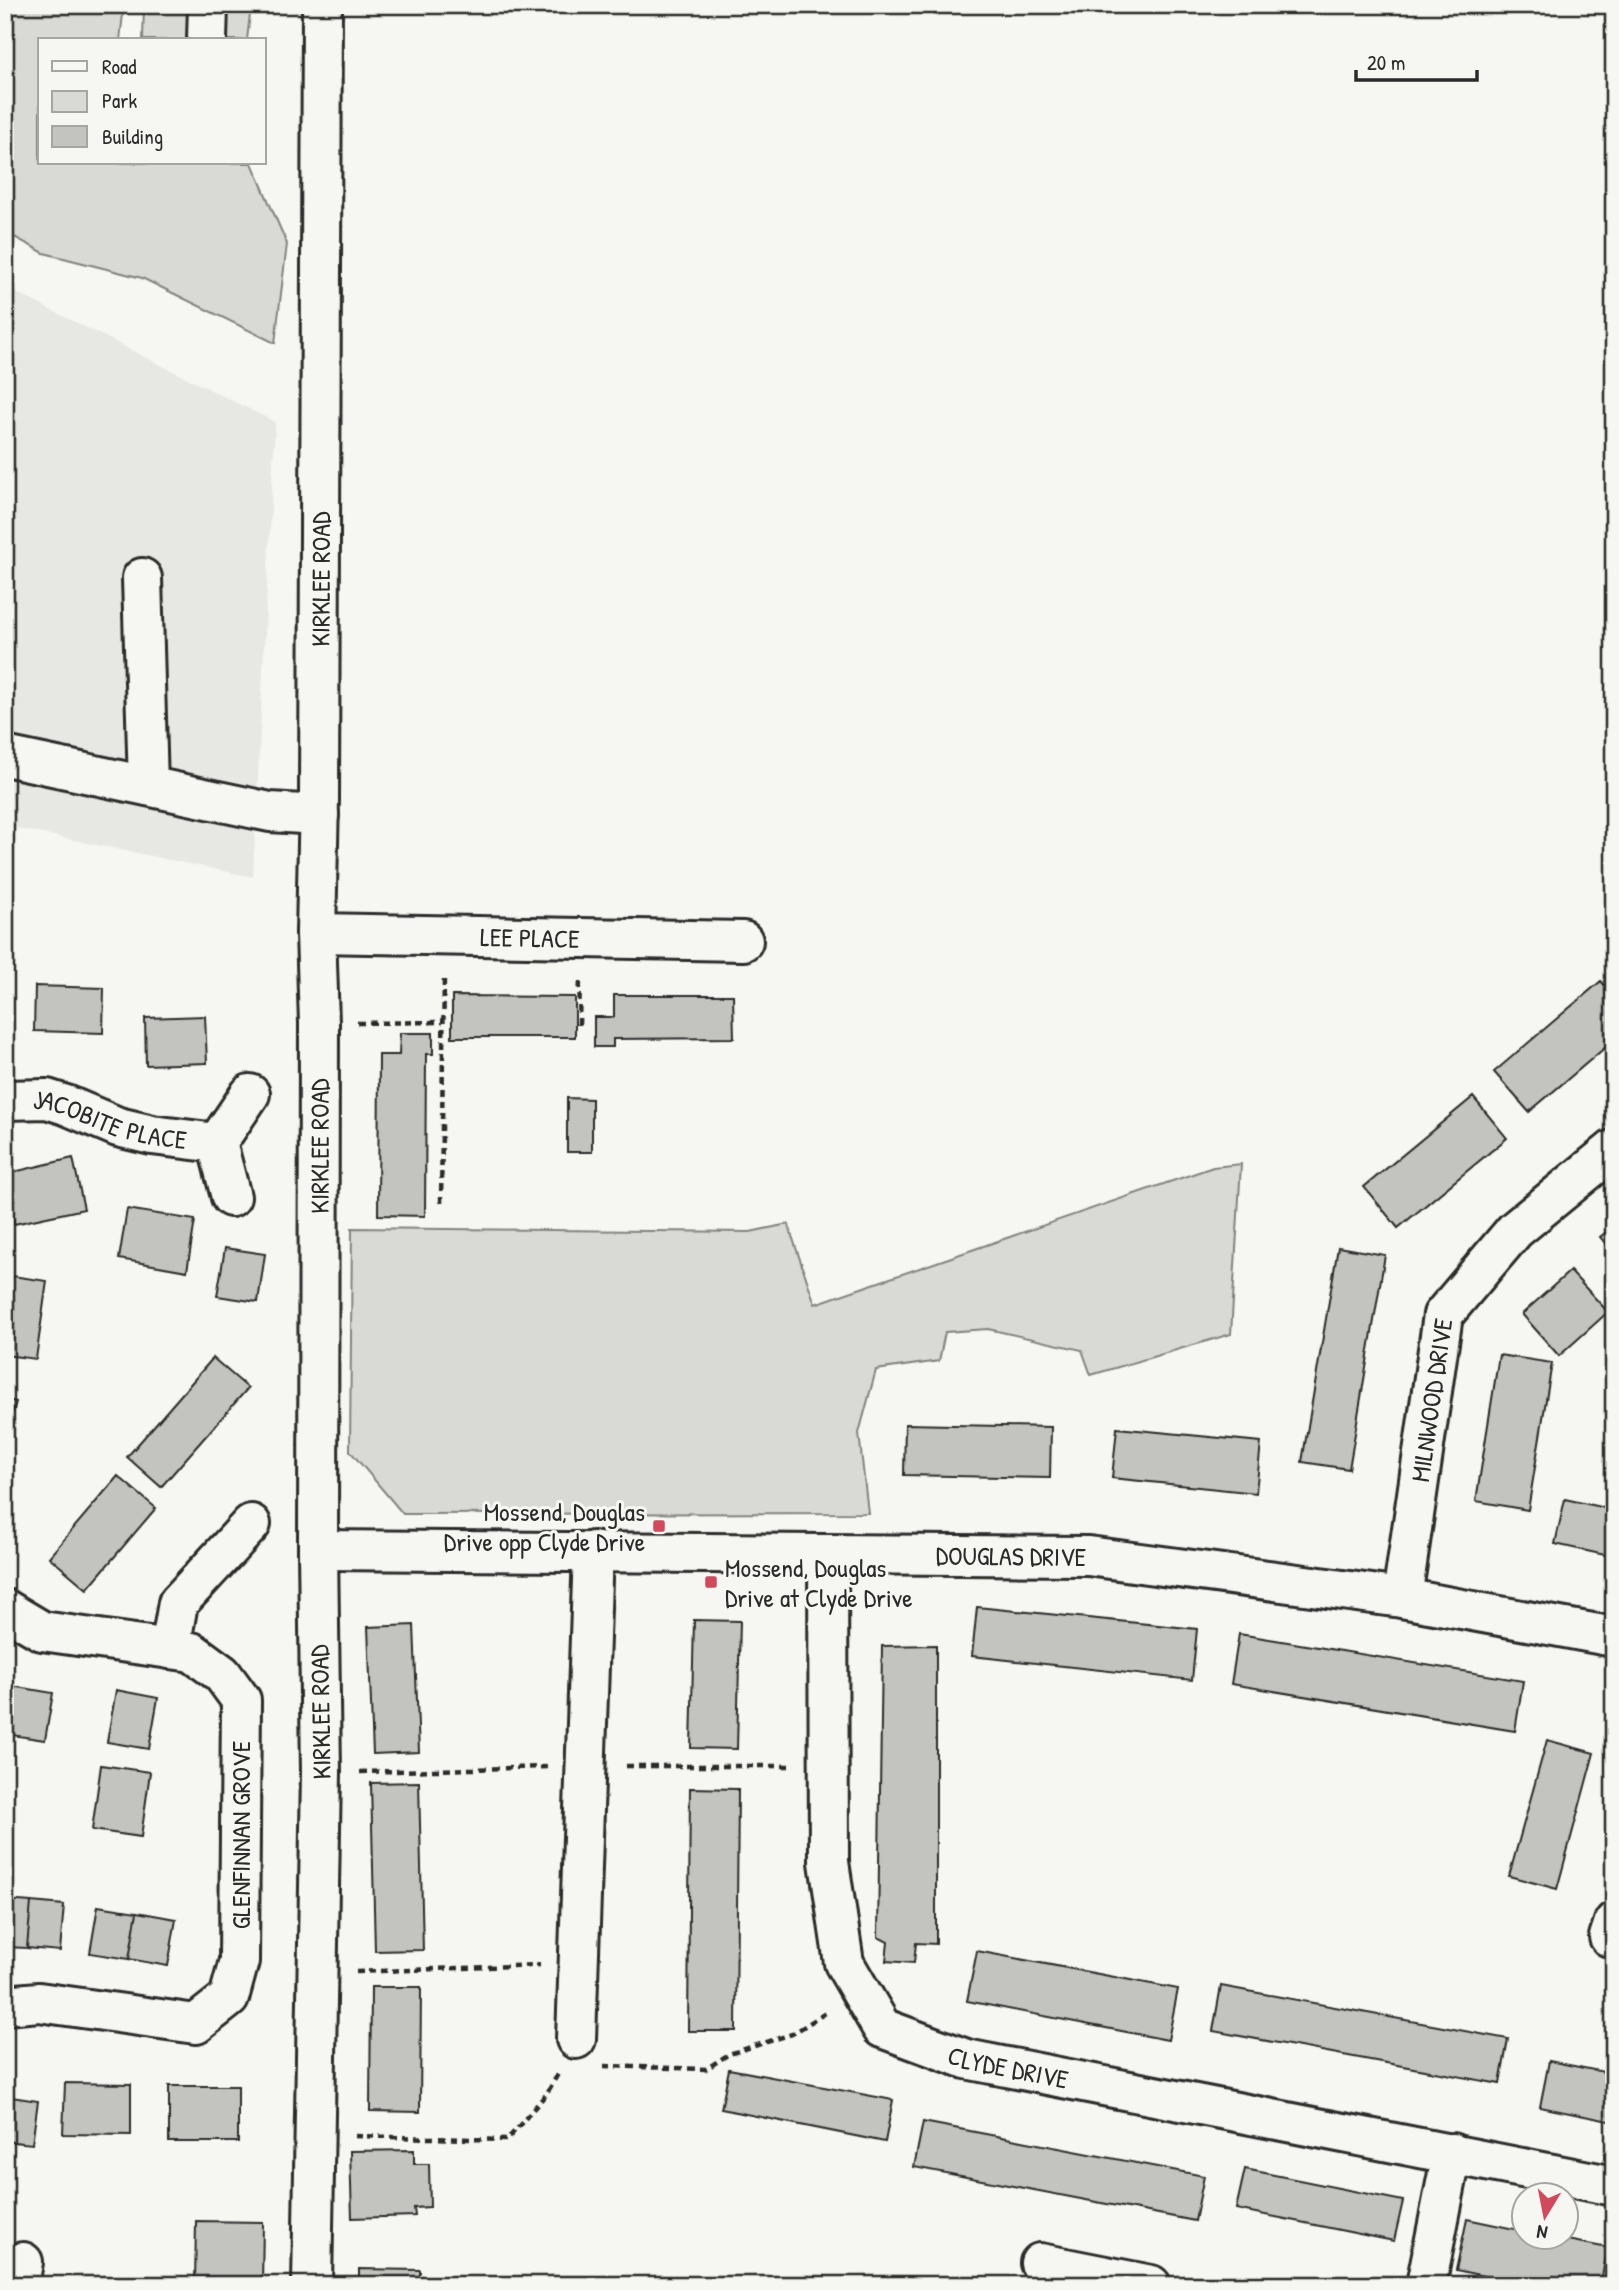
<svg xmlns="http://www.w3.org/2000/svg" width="1619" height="2290" font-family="'Patrick Hand',sans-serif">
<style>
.built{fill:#e7e7e3}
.green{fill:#d9d9d5;stroke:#828280;stroke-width:2}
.building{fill:#c3c3c0;stroke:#2b2b2b;stroke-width:2}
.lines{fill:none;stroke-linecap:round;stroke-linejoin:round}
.minor-casing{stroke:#2b2b2b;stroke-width:44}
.path{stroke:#2b2b2b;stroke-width:4.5;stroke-dasharray:7 5;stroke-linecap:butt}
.minor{stroke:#f6f6f2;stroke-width:38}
.poi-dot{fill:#d1495b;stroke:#f6f6f2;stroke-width:2.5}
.labels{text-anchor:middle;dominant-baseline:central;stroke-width:6;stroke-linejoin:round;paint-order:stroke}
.street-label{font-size:26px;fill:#2b2b2b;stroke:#f6f6f2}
.poi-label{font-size:26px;fill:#2b2b2b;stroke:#f6f6f2;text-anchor:end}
</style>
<rect width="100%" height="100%" fill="#f6f6f2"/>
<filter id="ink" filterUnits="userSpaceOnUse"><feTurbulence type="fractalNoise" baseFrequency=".0143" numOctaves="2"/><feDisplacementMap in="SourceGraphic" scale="14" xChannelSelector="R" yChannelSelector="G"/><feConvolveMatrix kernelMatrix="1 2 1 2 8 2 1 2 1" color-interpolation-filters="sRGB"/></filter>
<g filter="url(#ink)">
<!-- built -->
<path class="built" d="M5 287 275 422 253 877 5 826Z"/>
<!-- green -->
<path class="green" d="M5 5H124L120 40H40V163H252L287 244 275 343 142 278 44 253 5 232V175L8 162 5 157Z
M144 5H251L247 40H143Z
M1241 1164 1231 1334 1091 1375 1082 1350 988 1329 945 1332 939 1361 876 1370 859 1433 868 1513 403 1514 350 1451 352 1228 750 1232 788 1224 815 1304 1213 1167Z"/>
<!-- building -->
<path class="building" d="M1601 981 1614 996V1040L1529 1112 1494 1072Z
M35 986 104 988 103 1033 34 1031Z
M614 995H733L734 1038 613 1039V1047H594V1017H614Z
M452 996 575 997V1037H452Z
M205 1016 207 1063 146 1065 145 1018Z
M400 1033H433V1054H426L425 1216 378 1215 379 1055H399Z
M1473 1097 1507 1138 1398 1228 1364 1187Z
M567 1098 592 1099V1152H567Z
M73 1158 84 1209 14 1224 5 1185V1174Z
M127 1209 195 1220 187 1271 119 1259Z
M1614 1226V1254L1600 1237Z
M1338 1247 1385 1255 1349 1469 1302 1462Z
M225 1248 265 1254 258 1302 217 1296Z
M1570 1271 1608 1312 1559 1356 1522 1314Z
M5 1275 47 1281 36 1359 5 1355Z
M1499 1355 1552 1363 1528 1510 1476 1501Z
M213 1358 248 1388 161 1487 127 1457Z
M5 1399 16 1402 5 1436Z
M905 1424 1051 1427 1050 1478 904 1475Z
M1117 1428 1261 1442 1256 1493 1112 1478Z
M118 1476 156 1508 87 1589 49 1557Z
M1565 1499 1614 1510V1557L1555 1544Z
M977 1607 1197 1629 1192 1680 972 1656Z
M694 1620 740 1621 737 1749 691 1748Z
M414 1625 419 1752 373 1754 368 1627Z
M1239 1634 1523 1681 1515 1731 1231 1684Z
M936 1645V1944L916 1943 914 1963 886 1961 888 1942 878 1937 882 1646Z
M5 1685 53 1693 45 1740 5 1734Z
M116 1690 158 1698 149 1749 107 1742Z
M1547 1740 1594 1753 1557 1889 1509 1876Z
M101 1765 150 1772 141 1837 92 1830Z
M419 1782 423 1950 375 1951 371 1783Z
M690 1788 738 1789 736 2031H688Z
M5 1900 31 1902 27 1948 5 1947Z
M31 1902 64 1905 60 1951 27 1948Z
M98 1906 137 1912 129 1959 90 1953Z
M137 1912 176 1919 168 1966 129 1959Z
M977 1951 1178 1989 1168 2040 967 2001Z
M1221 1986 1508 2039 1500 2084 1213 2031Z
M371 1987H421L420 2112 370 2111Z
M1549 2061 1614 2074V2122L1540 2107Z
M729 2069 893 2100 885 2142 721 2109Z
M65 2083 131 2084V2135L63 2134Z
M169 2086H238V2142H169Z
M5 2096 38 2101 32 2144 5 2141Z
M923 2122 1204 2176 1195 2221 914 2167Z
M414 2150V2164H429L430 2207 414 2208 415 2216 352 2218 350 2151Z
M1245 2169 1403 2201 1394 2241 1236 2209Z
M1467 2219 1524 2231V2238H1557L1608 2248 1600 2285H1525L1456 2270Z
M196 2221 263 2222 262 2285H195Z
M359 2269 420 2270V2285H359Z"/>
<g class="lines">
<defs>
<g id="minor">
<path d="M207 40 208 5"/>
<path d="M142 578 148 786"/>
<path d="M5 756 270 812 319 815"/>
<path id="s1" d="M316 933 743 941"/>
<path id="s2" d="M5 1100 47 1099 66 1105 118 1127 152 1135 217 1143 231 1197"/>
<path d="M217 1143 250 1094"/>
<path id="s3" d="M318 1550 1088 1556 1402 1598 1614 1637"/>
<path id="s4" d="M828 1554 829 1862 844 1963 882 2028 966 2059 1614 2186"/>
<path id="s5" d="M1402 1598 1443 1315 1515 1230 1614 1149"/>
<path d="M5 1609 42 1631 192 1652 222 1674 241 1700 239 1961 229 1998 196 2024 39 2002 5 2005"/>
<path d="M170 1649 178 1603 251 1524"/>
<path d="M1609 1937 1614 1922"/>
<path d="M576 2039 593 1551"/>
<path d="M1040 2263 1151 2285"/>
<path d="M19 2285 23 2262"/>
<path id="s6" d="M312 2285 321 1773 318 1550 319 1023 316 933 319 799 322 5"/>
<path d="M1426 2285 1452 2153"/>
</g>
</defs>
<!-- minor casing -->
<use href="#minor" class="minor-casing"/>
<!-- path -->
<path class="path" d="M357 1023 443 1022
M579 1025 580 977
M441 1203 444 976
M626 1766H789
M360 1772 547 1767
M356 1972 540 1965
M604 2066 706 2069 729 2054 792 2034 827 2012
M355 2136 507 2140 547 2093 558 2074"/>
<!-- minor -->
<use href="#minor" class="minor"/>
</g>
</g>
<!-- markers -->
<g class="poi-dot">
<rect x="652" y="1519" width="14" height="14" rx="3.5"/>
<rect x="704" y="1575" width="14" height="14" rx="3.5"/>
</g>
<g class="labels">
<!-- street labels -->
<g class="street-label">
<text stroke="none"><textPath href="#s6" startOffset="1706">KIRKLEE ROAD</textPath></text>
<text stroke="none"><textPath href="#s1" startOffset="214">LEE PLACE</textPath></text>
<text stroke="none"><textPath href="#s2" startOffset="108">JACOBITE PLACE</textPath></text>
<text stroke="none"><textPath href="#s6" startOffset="1139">KIRKLEE ROAD</textPath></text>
<text stroke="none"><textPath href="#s5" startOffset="200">MILNWOOD DRIVE</textPath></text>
<text stroke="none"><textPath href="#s3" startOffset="693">DOUGLAS DRIVE</textPath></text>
<text transform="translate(320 1712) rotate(-91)">KIRKLEE ROAD</text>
<text transform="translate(240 1835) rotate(-90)">GLENFINNAN GROVE</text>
<text stroke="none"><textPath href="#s4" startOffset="618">CLYDE DRIVE</textPath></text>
</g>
<!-- poi labels -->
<g class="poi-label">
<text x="645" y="1511">Mossend, Douglas<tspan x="645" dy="30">Drive opp Clyde Drive</tspan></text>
<text x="725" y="1567" text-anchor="start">Mossend, Douglas<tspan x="725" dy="30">Drive at Clyde Drive</tspan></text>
</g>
</g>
<!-- margin -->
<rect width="1619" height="2290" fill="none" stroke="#f6f6f2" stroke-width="28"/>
<rect x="14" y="14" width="1591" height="2262" fill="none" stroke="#2b2b2b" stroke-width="2.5" filter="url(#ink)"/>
<!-- legend -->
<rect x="38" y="38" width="228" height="126" fill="#f6f6f2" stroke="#a5a5a2" stroke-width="2"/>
<rect x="52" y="61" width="35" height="10" fill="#f6f6f2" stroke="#a5a5a2" stroke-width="2"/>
<text x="102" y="74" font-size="21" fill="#2b2b2b">Road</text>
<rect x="52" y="91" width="35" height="21" fill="#d9d9d5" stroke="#a5a5a2" stroke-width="2"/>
<text x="102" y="108" font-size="21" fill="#2b2b2b">Park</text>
<rect x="52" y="126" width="35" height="21" fill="#c3c3c0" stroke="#a5a5a2" stroke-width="2"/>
<text x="102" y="144" font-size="21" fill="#2b2b2b">Building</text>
<!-- north arrow -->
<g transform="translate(1545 2216) rotate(190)"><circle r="33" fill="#f6f6f2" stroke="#a5a5a2" stroke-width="2"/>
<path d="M0-5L12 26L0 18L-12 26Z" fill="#d1495b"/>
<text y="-10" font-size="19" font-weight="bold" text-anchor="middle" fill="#2b2b2b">N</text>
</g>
<!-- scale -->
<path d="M1356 70v10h121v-10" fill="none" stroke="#2b2b2b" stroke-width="3.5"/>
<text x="1367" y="70" font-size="21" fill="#2b2b2b" stroke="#f6f6f2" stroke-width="5" paint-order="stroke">20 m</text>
</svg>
